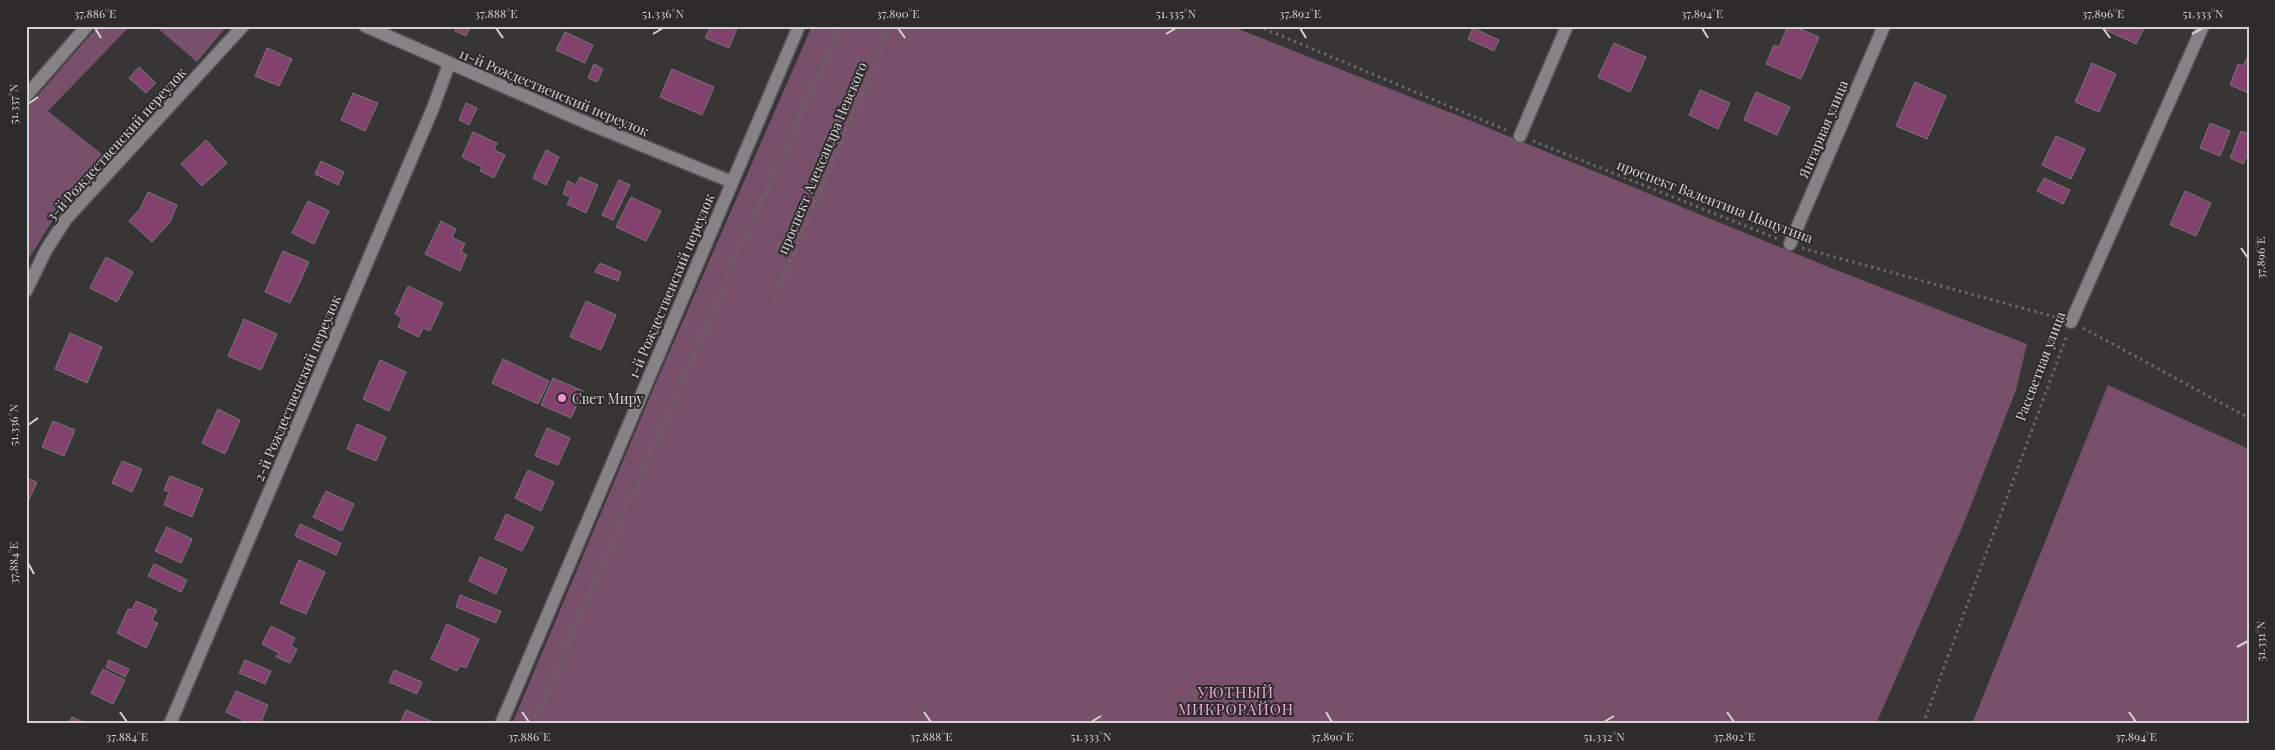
<svg xmlns="http://www.w3.org/2000/svg" width="2275" height="750" font-family="'Playfair Display',serif">
<style>
.green{fill:#79506b}
.building{fill:#83426e;stroke:#797577}
.lines{fill:none;stroke-linecap:round;stroke-linejoin:round}
.minor-casing{stroke:#565355;stroke-width:15}
.path{stroke:#6a6769;stroke-width:3;stroke-dasharray:2.5 4;stroke-linecap:butt}
.minor{stroke:#868285;stroke-width:12}
.ticks{fill:none;stroke:#d5d2d4;stroke-width:2}
.poi-dot{fill:#f491d4;stroke:#2e2b2d;stroke-width:2}
.labels{text-anchor:middle;dominant-baseline:central;stroke-width:4;stroke-linejoin:round;paint-order:stroke}
.street-label{font-size:14px;fill:#d5d2d4;stroke:#2e2b2d}
.poi-label{font-size:14px;fill:#d5d2d4;stroke:#2e2b2d;text-anchor:start}
.neighbourhood-label{font-size:15px;letter-spacing:1px;fill:#eda7d5;stroke:#2e2b2d}
.neatline{fill:none;stroke:#d5d2d4;stroke-width:2}
.ticks-label{font-size:12px;text-anchor:middle;fill:#d5d2d4}
</style>
<rect width="100%" height="100%" fill="#383537"/>
<!-- green -->
<path class="green" d="M98 26H130L48 111 107 158 60 209 26 263V109Z
M155 26H227L197 62Z
M812 26H1231L1459 116 1826 266 2027 344 2016 390 1964 523 1876 724H512L655 385Z
M2108 385 2249 449V724H1972Z"/>
<!-- building -->
<path class="building" d="M458 26H470L466 36 455 31Z
M711 26H738L729 48 705 38Z
M1788 26H1793L1819 37 1801 79 1766 64 1774 45 1779 47Z
M2107 26H2145L2136 44 2106 30Z
M1473 28 1499 40 1494 51 1468 39Z
M565 32 593 45 585 63 556 50Z
M1614 43 1646 57 1630 92 1598 77Z
M267 48 292 59 279 86 255 76Z
M2249 54V93L2230 85 2238 64 2243 66Z
M2092 63 2116 74 2099 112 2075 102Z
M594 64 603 69 597 82 588 78Z
M139 67 156 83 146 93 129 78Z
M672 69 714 87 702 115 660 97Z
M1915 82 1946 96 1927 139 1896 126Z
M1700 90 1730 103 1718 129 1689 115Z
M1756 92 1790 107 1777 135 1744 120Z
M353 93 378 103 365 131 341 120Z
M466 103 477 108 469 125 459 120Z
M2210 123 2230 131 2220 156 2200 148Z
M2241 131 2249 134V151L2243 164 2230 158Z
M473 132 497 143 494 150 505 155 494 178 480 171 482 167 462 157Z
M2056 136 2085 149 2071 179 2042 165Z
M206 140 227 163 202 186 181 164Z
M546 150 559 157 546 185 533 178Z
M321 161 344 172 338 185 315 174Z
M580 177 598 185 586 213 567 204 571 197 563 194 568 181 576 185Z
M2044 178 2070 190 2063 204 2037 191Z
M619 180 630 185 613 220 602 215Z
M2185 191 2211 203 2196 236 2170 225Z
M148 192 177 205 170 222 152 242 129 221 140 209Z
M631 197 661 211 646 241 616 227Z
M308 201 329 211 314 244 292 233Z
M441 221 456 229 452 237 465 244 461 252 467 255 460 271 425 254Z
M283 251 309 262 290 303 265 292Z
M106 257 133 272 117 302 90 288Z
M600 263 621 272 618 281 595 272Z
M408 286 443 303 430 331 423 328 419 337 398 327 402 318 395 314Z
M586 301 616 315 601 350 570 337Z
M244 319 277 334 261 370 228 356Z
M70 333 102 347 87 383 55 369Z
M503 359 549 381 538 404 492 383Z
M380 360 406 372 389 411 363 399Z
M553 378 583 391 571 418 541 405Z
M218 409 240 420 225 454 202 443Z
M53 421 75 430 64 456 42 447Z
M357 424 386 437 376 461 347 449Z
M547 428 570 438 558 465 535 456Z
M122 461 142 469 132 492 112 483Z
M528 470 554 482 541 511 515 498Z
M170 476 203 489 192 517 164 505 169 492 164 490Z
M26 478 37 482 26 506Z
M326 491 354 504 342 531 313 517Z
M506 514 534 527 522 551 495 539Z
M300 524 341 543 336 555 295 536Z
M167 527 192 539 181 563 155 551Z
M480 557 507 569 496 594 469 581Z
M299 560 325 572 306 614 280 603Z
M154 564 187 580 181 592 148 576Z
M460 595 501 611 496 623 456 607Z
M136 601 157 610 152 620 158 623 146 648 117 633 128 609 132 610Z
M447 624 479 639 466 668 460 666 457 671 431 659Z
M271 626 295 638 291 646 297 649 290 663 276 657 279 653 262 644Z
M109 660 129 669 125 677 106 667Z
M245 660 271 671 265 684 239 673Z
M103 669 125 680 113 704 91 693Z
M394 670 422 682 417 694 389 682Z
M236 691 268 705 260 724H242L243 720 226 712Z
M406 710 437 724H400Z
M72 717 88 724H69Z"/>
<g class="lines">
<defs>
<path id="minor" d="M365 26 587 123 732 182
M26 96 87 26
M1520 136 1567 26
M1790 244 1884 26
M26 291 46 250 66 219 243 26
M2071 322 2203 26
M170 724 433 108 449 64
M501 724 799 26"/>
</defs>
<!-- minor casing -->
<use href="#minor" class="minor-casing"/>
<!-- path -->
<path class="path" d="M1258 26 1508 131
M1533 141 1778 239
M1802 248 2059 318
M774 298 891 26
M2083 328 2249 418
M533 724 713 310 840 26
M1923 724 2067 335"/>
<!-- minor -->
<use href="#minor" class="minor"/>
</g>
<!-- ticks -->
<path class="ticks" d="M95 28 101 38M496 28 503 38M898 28 905 38M1300 28 1306 38M1702 28 1708 38M2103 28 2110 38M653 34 663 28M1166 34 1176 28M2192 34 2203 28M28 104 38 97M2241 248 2248 258M28 425 38 418M28 563 34 574M2237 647 2248 641M120 712 127 722M522 712 529 722M924 712 931 722M1326 712 1332 722M1727 712 1734 722M2129 712 2136 722M1091 722 1101 716M1604 722 1614 716"/>
<!-- markers -->
<circle class="poi-dot" cx="562" cy="398" r="5"/>
<g class="labels">
<!-- street labels -->
<g class="street-label">
<text transform="translate(554 92) rotate(23)">11-й Рождественский переулок</text>
<text transform="translate(1823 129) rotate(-67)">Янтарная улица</text>
<text transform="translate(116 144) rotate(-48)">3-й Рождественский переулок</text>
<text transform="translate(822 158) rotate(-67)">проспект Александра Невского</text>
<text transform="translate(1715 201) rotate(21)">проспект Валентина Цыцугина</text>
<text transform="translate(671 286) rotate(-67)">1-й Рождественский переулок</text>
<text transform="translate(2040 366) rotate(-69)">Рассветная улица</text>
<text transform="translate(297 388) rotate(-67)">2-й Рождественский переулок</text>
</g>
<!-- poi labels -->
<g class="poi-label">
<text x="572" y="398">Свет Миру</text>
</g>
<!-- neighbourhood labels -->
<g class="neighbourhood-label">
<text x="1236" y="692">УЮТНЫЙ<tspan x="1236" dy="17">МИКРОРАЙОН</tspan></text>
</g>
</g>
<!-- border -->
<rect width="2275" height="750" fill="none" stroke="#2e2b2d" stroke-width="55"/>
<rect x="28" y="28" width="2220" height="694" class="neatline"/>
<g class="ticks-label">
<text x="95" y="18">37.886°E</text>
<text x="496" y="18">37.888°E</text>
<text x="663" y="18">51.336°N</text>
<text x="898" y="18">37.890°E</text>
<text x="1176" y="18">51.335°N</text>
<text x="1300" y="18">37.892°E</text>
<text x="1702" y="18">37.894°E</text>
<text x="2103" y="18">37.896°E</text>
<text x="2203" y="18">51.333°N</text>
<text transform="translate(14 104) rotate(-90)" y="4">51.337°N</text>
<text transform="translate(2261 258) rotate(-90)" y="4">37.896°E</text>
<text transform="translate(14 425) rotate(-90)" y="4">51.336°N</text>
<text transform="translate(14 563) rotate(-90)" y="4">37.884°E</text>
<text transform="translate(2261 641) rotate(-90)" y="4">51.331°N</text>
<text x="127" y="741">37.884°E</text>
<text x="529" y="741">37.886°E</text>
<text x="931" y="741">37.888°E</text>
<text x="1091" y="741">51.333°N</text>
<text x="1332" y="741">37.890°E</text>
<text x="1604" y="741">51.332°N</text>
<text x="1734" y="741">37.892°E</text>
<text x="2136" y="741">37.894°E</text>
</g>
</svg>
